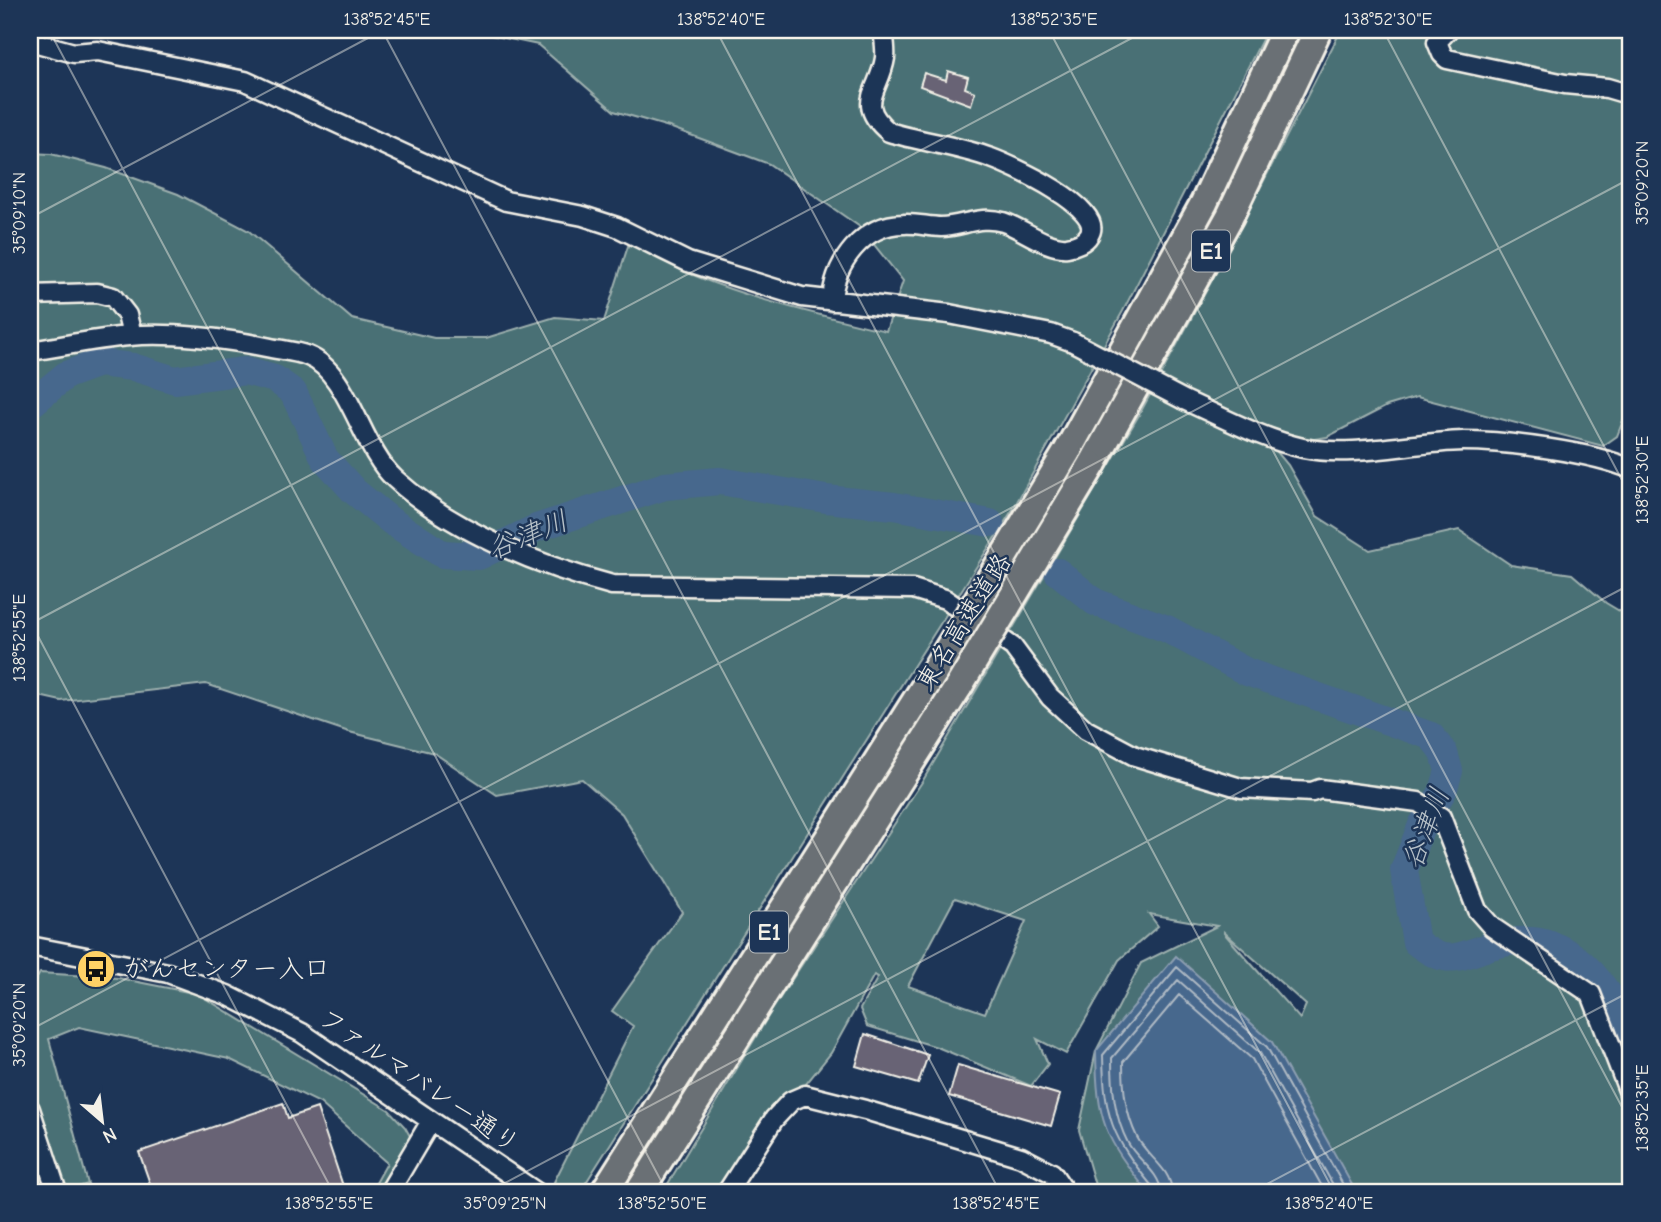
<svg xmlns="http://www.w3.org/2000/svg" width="1661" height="1222" font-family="'Comic Neue','Klee One',sans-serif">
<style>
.green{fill:#487075;stroke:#9eb0ae;stroke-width:2;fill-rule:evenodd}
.water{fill:#47678d;stroke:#8c9eb1;stroke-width:2}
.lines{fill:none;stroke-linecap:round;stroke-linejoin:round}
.shore{stroke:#afbac4;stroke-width:2}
.river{stroke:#47678d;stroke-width:28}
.building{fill:#686474;stroke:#f4f1e8;stroke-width:2}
.minor-casing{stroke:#f4f1e8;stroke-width:23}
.highway-casing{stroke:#f4f1e8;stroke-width:32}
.minor{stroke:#1d3557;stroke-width:18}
.highway{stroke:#6a7074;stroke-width:26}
.minor-bridge-casing{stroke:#f4f1e8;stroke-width:23;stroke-linecap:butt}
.highway-bridge-casing{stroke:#f4f1e8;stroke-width:32;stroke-linecap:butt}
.minor-bridge{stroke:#1d3557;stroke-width:18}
.highway-bridge{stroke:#6a7074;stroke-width:26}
.ticks{fill:none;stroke:#f4f1e8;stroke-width:2;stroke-opacity:0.45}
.labels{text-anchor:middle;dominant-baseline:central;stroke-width:5;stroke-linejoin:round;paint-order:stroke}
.shield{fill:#1d3557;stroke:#b4b9bc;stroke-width:2}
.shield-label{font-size:24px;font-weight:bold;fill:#f4f1e8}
.street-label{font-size:26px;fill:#f4f1e8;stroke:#1d3557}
.poi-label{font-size:26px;fill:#f4f1e8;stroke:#1d3557;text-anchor:start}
.water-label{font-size:28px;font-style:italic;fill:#b7c1c8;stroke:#1d3557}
.neatline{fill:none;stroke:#f4f1e8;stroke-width:2.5}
.ticks-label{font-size:18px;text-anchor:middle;fill:#f4f1e8}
</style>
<rect width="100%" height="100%" fill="#1d3557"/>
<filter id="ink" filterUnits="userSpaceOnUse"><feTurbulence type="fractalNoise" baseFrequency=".0143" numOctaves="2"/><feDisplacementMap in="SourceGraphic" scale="14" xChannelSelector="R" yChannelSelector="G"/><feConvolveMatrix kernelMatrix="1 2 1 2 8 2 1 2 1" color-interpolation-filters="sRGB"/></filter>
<g filter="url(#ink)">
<!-- green -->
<path class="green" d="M467 30H1267L1123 311 1013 509 580 1192H569L554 1182 633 1026 612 1011 682 912 622 814 582 779 497 795 434 753 349 732 206 684 61 701 30 694V153L51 154 106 168 178 194 249 231 352 319 434 338H486L555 317 604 321 629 243C707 290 798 310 886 331L903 281 860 227 769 164 669 127 614 111 538 45Z
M1341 30H1631V400L1617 436 1603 446 1417 397 1387 406 1327 437 1272 446 1288 465 1317 516 1370 550 1459 530 1511 565 1572 574 1606 603 1631 618V1192H1097L1079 1130 1096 1051 1141 963 1217 926 1149 914 1158 926 1119 960 1066 1054 1037 1039 1048 1064 1031 1086 937 1047 867 1026 860 1009 878 977 874 975 831 1053 719 1192H663L772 1010 922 782 1139 415 1231 245ZM955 898 1026 921 985 1013 908 986ZM1224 932 1306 1005 1300 1019 1224 933Z
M40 973 118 978 198 994 389 1110 405 1127 415 1145 378 1192H371L387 1163 320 1103 229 1059 79 1027 49 1039 88 1184 62 1192H33L30 1185V990Z"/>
<!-- water -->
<path class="water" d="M1176 956 1272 1042 1356 1192H1148C1104 1138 1097 1121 1096 1051Z"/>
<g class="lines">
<!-- shore -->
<path class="shore" d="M1152 1192 1151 1185C1112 1137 1104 1117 1103 1055L1177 967 1267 1047 1347 1192
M1161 1192C1160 1172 1137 1160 1128 1143 1114 1116 1112 1088 1112 1058L1178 980 1260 1053 1337 1192
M1172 1192C1171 1168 1147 1157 1137 1137 1125 1112 1123 1089 1123 1062L1179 995 1252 1059 1325 1192"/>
<!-- river -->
<path class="river" d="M30 405 66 375 99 363 133 367 175 380 245 371 275 379 293 392 325 459 354 491 391 521 442 554 479 556 536 528 665 486 720 481 826 499 894 506 990 523
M1058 572 1095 602 1167 629 1247 672 1431 736 1444 753 1449 771 1443 791 1422 825 1404 870 1416 942C1448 967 1456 957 1491 946 1565 924 1601 975 1631 1034"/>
</g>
<!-- building -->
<path class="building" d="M948 71 968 77 965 88 975 92 971 105 920 86 924 73 946 80Z
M865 1034 928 1055 918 1084 856 1066Z
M958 1065 1060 1095 1051 1126 949 1096Z
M283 1103 288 1118 317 1108 344 1189 333 1192H153L139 1152Z"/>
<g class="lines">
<defs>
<path id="minor" d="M1448 30 1437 42 1442 54 1447 59 1565 84 1607 88 1631 95
M30 41 74 53 98 51 245 81 506 201 583 216 617 227 688 262 802 297 949 314 1051 334 1073 342
M30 295 97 293 113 297 127 315 132 335
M832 301C834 263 863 224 904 224 916 223 929 227 941 227 964 226 980 215 1003 222 1022 228 1047 249 1067 247 1075 246 1085 242 1089 235 1107 208 1010 165 991 158 959 146 922 142 889 132 854 103 880 91 885 58 886 49 884 38 883 30
M30 351C63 346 96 339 129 336 168 332 228 339 266 347 279 350 295 351 308 356 349 372 361 449 395 479 451 530 539 566 612 585L913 589 945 599 1013 647 1050 697 1086 730 1135 756 1241 788 1312 792 1320 789 1418 802 1441 817 1477 910 1492 927 1591 994 1631 1098
M1184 400C1222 417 1262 439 1303 448 1352 458 1413 442 1463 441 1506 441 1592 452 1631 469
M30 946 168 973 227 995 302 1033 536 1192
M30 1109 57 1192
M389 1192 431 1121
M727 1192 774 1119 791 1101 805 1095 865 1110 1021 1157 1052 1173 1065 1192"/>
<path id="highway" d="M1068 450 1204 203 1285 30
M1092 465 1230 216 1318 30
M604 1192 934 672
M639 1192 959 686"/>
</defs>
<!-- minor casing -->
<use href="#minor" class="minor-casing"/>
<!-- highway casing -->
<use href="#highway" class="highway-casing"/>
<!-- minor -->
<use href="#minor" class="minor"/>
<!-- highway -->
<use href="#highway" class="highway"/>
<defs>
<path id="minor-bridge" d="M1073 342 1184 400"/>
<path id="highway-bridge" d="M934 672 1068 450
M959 686 1092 465"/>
</defs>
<!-- minor-bridge casing -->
<use href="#minor-bridge" class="minor-bridge-casing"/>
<!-- highway-bridge casing -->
<use href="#highway-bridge" class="highway-bridge-casing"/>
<!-- minor-bridge -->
<use href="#minor-bridge" class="minor-bridge"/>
<!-- highway-bridge -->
<use href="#highway-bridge" class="highway-bridge"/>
</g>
</g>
<!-- ticks -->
<path class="ticks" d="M49 30 667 1192M382 30 1000 1192M716 30 1334 1192M1049 30 1631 1124M1383 30 1631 497M30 218 383 30M30 621 333 1192M30 624 1147 30M30 1030 1631 178M488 1192 1631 584M1252 1192 1631 991"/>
<!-- icons -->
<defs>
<symbol id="bus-disc" viewBox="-11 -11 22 22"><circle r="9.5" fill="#ffd166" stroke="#1d3557"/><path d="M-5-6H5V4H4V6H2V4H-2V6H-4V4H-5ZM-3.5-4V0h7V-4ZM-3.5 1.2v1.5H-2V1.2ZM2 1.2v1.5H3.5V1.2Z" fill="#111"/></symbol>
</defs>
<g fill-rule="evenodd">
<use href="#bus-disc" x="74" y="947" width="44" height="44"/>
</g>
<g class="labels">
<!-- shield labels -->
<g class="shield">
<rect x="1192" y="230.5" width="38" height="41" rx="5"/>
<rect x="750" y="911.5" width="38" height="41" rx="5"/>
</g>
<g class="shield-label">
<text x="1211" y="251">E1</text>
<text x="769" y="932">E1</text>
</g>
<!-- street labels -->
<g class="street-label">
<text transform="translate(964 622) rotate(-58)">東名高速道路</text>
<text transform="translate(419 1081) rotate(34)">ファルマバレー通り</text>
</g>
<!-- poi labels -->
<g class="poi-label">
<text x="123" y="969">がんセンター入口</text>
</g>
<!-- water labels -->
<g class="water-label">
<text transform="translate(528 535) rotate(-22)">谷津川</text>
<text transform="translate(1426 828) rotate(-69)">谷津川</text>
</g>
</g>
<!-- margin -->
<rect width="1661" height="1222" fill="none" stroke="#1d3557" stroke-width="77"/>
<!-- north arrow -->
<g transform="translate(102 1121) rotate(152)" stroke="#1d3557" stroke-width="5" paint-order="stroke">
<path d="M0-5L12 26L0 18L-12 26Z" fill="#f4f1e8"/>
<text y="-10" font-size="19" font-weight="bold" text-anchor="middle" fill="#f4f1e8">N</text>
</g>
<rect x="38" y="38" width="1584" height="1146" class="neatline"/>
<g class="ticks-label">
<text x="387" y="25">138°52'45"E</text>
<text x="721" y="25">138°52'40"E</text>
<text x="1054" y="25">138°52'35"E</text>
<text x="1388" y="25">138°52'30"E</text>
<text transform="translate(1642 183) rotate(-90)" y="6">35°09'20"N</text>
<text transform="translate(19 213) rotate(-90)" y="6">35°09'10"N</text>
<text transform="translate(1642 480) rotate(-90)" y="6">138°52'30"E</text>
<text transform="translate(19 638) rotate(-90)" y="6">138°52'55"E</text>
<text transform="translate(19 1025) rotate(-90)" y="6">35°09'20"N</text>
<text transform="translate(1642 1108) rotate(-90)" y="6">138°52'35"E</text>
<text x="329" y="1209">138°52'55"E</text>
<text x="505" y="1209">35°09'25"N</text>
<text x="662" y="1209">138°52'50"E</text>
<text x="996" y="1209">138°52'45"E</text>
<text x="1329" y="1209">138°52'40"E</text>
</g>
</svg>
